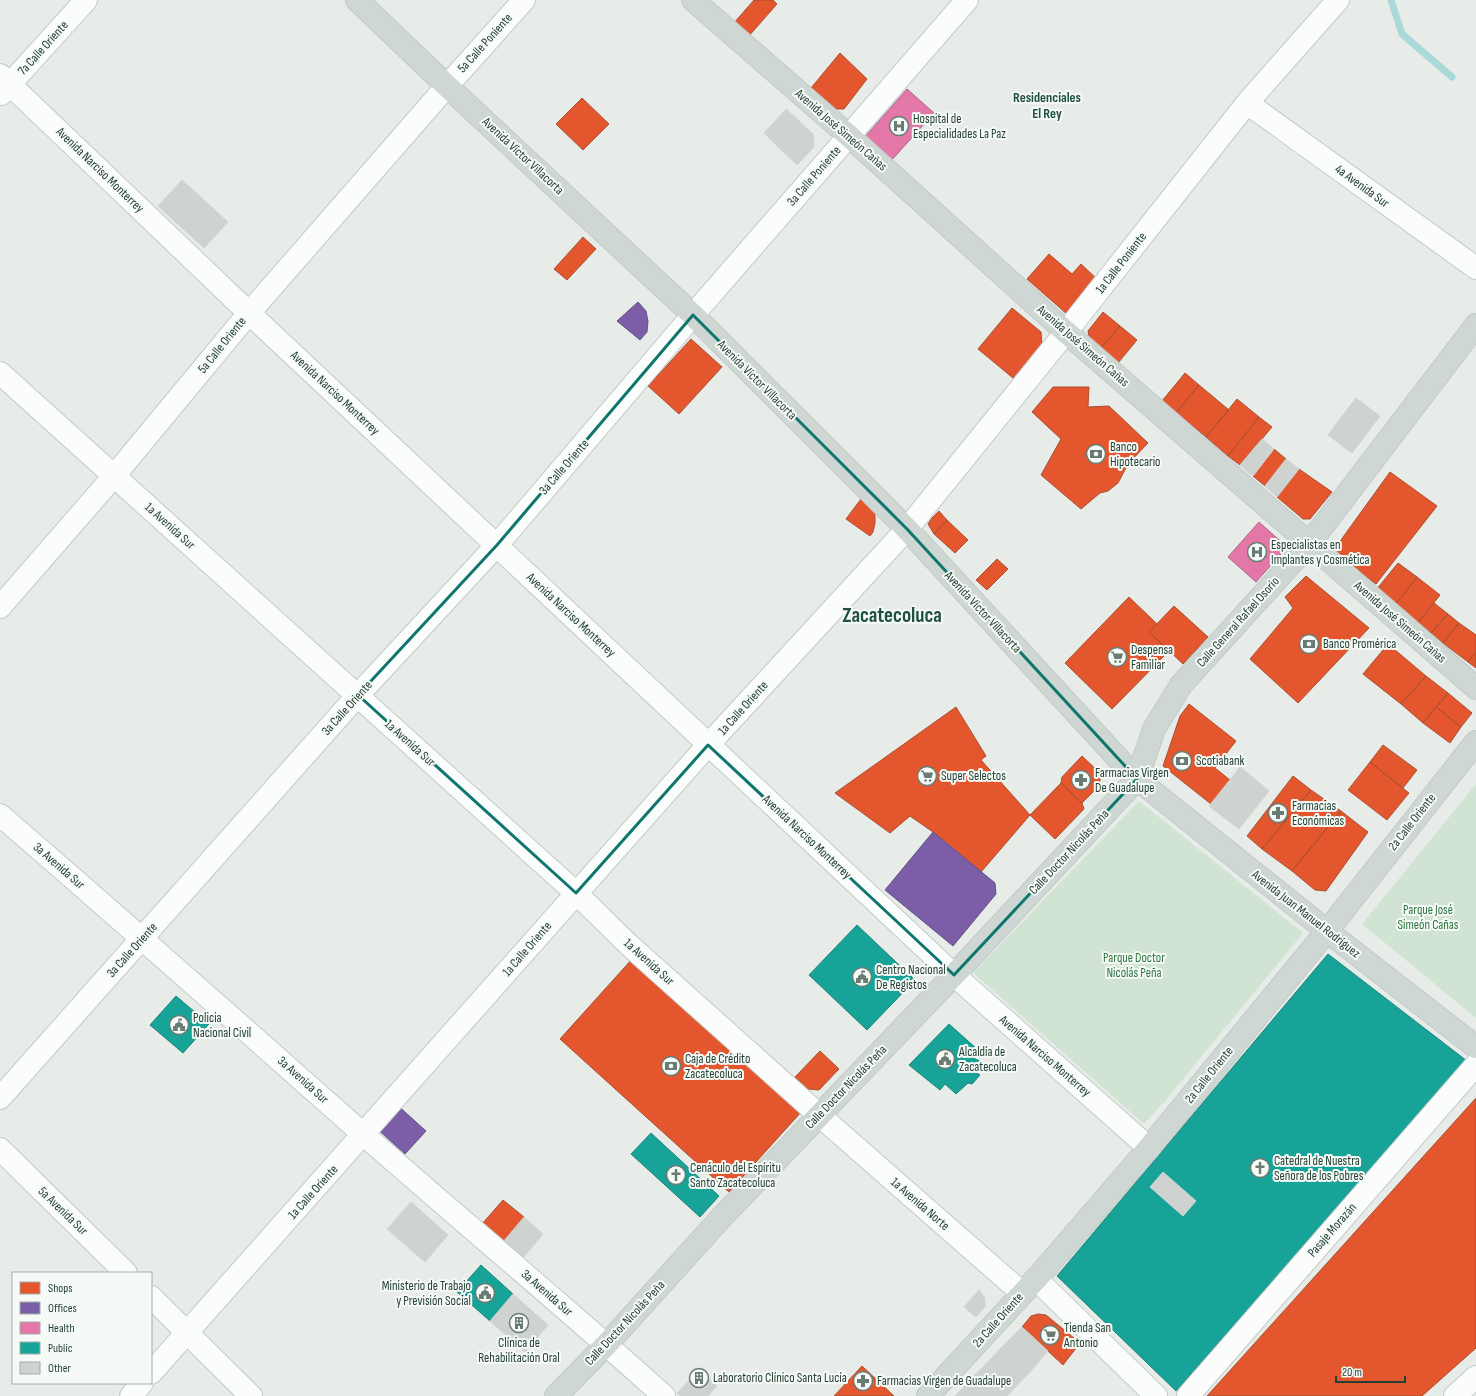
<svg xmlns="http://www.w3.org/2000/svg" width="1476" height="1396" font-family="'Sofia Sans Condensed',sans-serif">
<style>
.green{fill:#d1e4d4}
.shops{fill:#e4572e;stroke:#aa5030}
.offices{fill:#7b5ea7;stroke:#615584}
.health{fill:#e377a8;stroke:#aa6685}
.public{fill:#17a398;stroke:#1b857a}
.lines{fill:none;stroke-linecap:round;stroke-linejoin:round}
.stream{stroke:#a9d9d9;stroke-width:7}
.building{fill:#ced3d0;stroke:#d0d5d2}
.minor-casing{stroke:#c4c9c6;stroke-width:24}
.major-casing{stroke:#c2cac7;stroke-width:24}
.minor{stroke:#fbfcfc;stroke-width:22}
.major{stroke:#ced7d3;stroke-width:22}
.marked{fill:none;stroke:#0f766e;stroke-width:3;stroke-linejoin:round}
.labels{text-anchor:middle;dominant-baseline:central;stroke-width:4;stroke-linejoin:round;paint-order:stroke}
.street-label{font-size:13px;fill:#244034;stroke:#f6faf7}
.poi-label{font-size:13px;fill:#244034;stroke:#f6faf7;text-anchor:start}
.park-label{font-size:13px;fill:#2f7740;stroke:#f6faf7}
.neighbourhood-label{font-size:14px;font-weight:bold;fill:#20523f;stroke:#f6faf7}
.town-label{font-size:21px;font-weight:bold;fill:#20523f;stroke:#f6faf7}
</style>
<rect width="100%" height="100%" fill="#e7ece9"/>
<!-- green -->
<path class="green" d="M1476 784V1018L1362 924Z
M1139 801 1303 933 1165 1101 1144 1124 973 973Z"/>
<!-- shops -->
<path class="shops" d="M754 0H773L777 4 748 37 733 24Z
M840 53 867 79 844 109H835L811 88Z
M582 98 609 124 583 150 556 124Z
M583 237 596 249 567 280 554 269Z
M1049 254 1072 274 1081 264 1098 280 1068 315 1027 279Z
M1012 308 1041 332 1042 345 1013 378 978 349Z
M1103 312 1120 326 1101 348 1089 337 1088 331Z
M1120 326 1137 340 1118 363 1101 348Z
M691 339 722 367 679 414 648 386Z
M1185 373 1199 385 1176 413 1162 401Z
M1199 385 1229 410 1206 437 1176 413Z
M1053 387H1089L1088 407 1109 406 1148 443 1128 464 1118 483 1108 491 1100 493 1081 509 1041 475 1061 439 1032 412Z
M1237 399 1259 417 1228 456 1206 437Z
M1259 417 1272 427 1240 465 1228 456Z
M1274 449 1286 459 1265 486 1253 476Z
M1299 469 1332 492 1310 519H1303L1277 497Z
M1390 472 1437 506 1376 584 1333 551Z
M861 499 875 513V523L873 532 870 536 846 519Z
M939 511 947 520 934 534 928 524 932 518Z
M947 520 968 540 955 553 934 534Z
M997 559 1008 569 987 590 976 580Z
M1398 563 1417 577 1395 605 1376 590Z
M1306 576 1369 628 1298 703 1250 659 1293 608 1285 597Z
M1417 577 1440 595 1418 623 1395 605Z
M1129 597 1157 624 1149 632 1169 651 1112 709 1065 663Z
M1434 603 1448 614 1431 633 1418 623Z
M1174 606 1208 637 1183 664 1149 632Z
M1448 614 1459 623 1443 643 1431 633Z
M1459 623 1476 635V652L1468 662 1443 643Z
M1388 644 1426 676 1401 704 1363 674Z
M1476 652V668L1468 662Z
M1426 676 1448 693 1423 723 1401 704Z
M1448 693 1472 713 1461 727 1436 707Z
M1189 704 1236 741 1215 768 1230 780 1211 804 1163 766 1180 716Z
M956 707 986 756 981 760 1030 815 981 872 933 832 910 816 890 833 835 793Z
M1436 707 1461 727 1450 743 1423 723Z
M1383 745 1417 770 1403 788 1370 762Z
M1082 756 1101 774 1099 786 1082 803 1061 783 1062 777Z
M1370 762 1409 793 1387 820 1348 790Z
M1293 776 1311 790 1262 849 1247 836Z
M1061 783 1082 803 1084 809 1055 839 1030 815Z
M1311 790 1341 811 1292 871 1262 849Z
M1341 811 1368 832 1326 891 1315 890 1292 871Z
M633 958 802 1111 729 1192 560 1039Z
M820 1051 839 1069 819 1090 808 1089 795 1077Z
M1476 1098V1348L1422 1396H1207Z
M503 1200 524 1217 503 1242 482 1224Z
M1038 1314 1046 1315 1080 1343 1063 1365 1022 1327 1031 1316Z
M862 1366 894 1396H834Z"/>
<!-- offices -->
<path class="offices" d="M638 302 646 311 648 321 647 332 640 340 617 321Z
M933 832 995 883 996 894 953 946 885 890Z
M394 1102 426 1131 405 1154 373 1125Z"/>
<!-- health -->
<path class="health" d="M907 89 934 113 890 162 864 138Z
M1259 522 1287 547 1256 582 1228 557Z"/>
<!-- public -->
<path class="public" d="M857 925 915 980 867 1030 809 975Z
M1328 954 1467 1061 1176 1391 1057 1276Z
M176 996 209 1024 183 1053 150 1025Z
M949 1024 977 1049 971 1057 982 1062 975 1072 980 1075 972 1084 968 1083 956 1094 945 1084 940 1090 909 1065Z
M651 1133 719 1196 700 1217 631 1154Z
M481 1265 513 1294 490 1321 457 1292Z"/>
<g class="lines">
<!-- stream -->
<path class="stream" d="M1391 0 1402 34 1452 77"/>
</g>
<!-- building -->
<path class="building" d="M786 109 797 119 774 143 764 133Z
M797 119 813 134 814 147 797 165 774 143Z
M182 180 228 222 204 248 158 206Z
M1356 398 1380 416 1352 453 1328 435Z
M1262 439 1274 449 1253 476 1240 465Z
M1286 459 1299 469 1277 497 1265 486Z
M1240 767 1269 791 1239 829 1209 806Z
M1163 1172 1196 1201 1183 1216 1150 1187Z
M411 1202 448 1235 425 1262 387 1229Z
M524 1217 543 1234 523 1258 503 1242Z
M979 1290 985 1298V1307L976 1317 964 1307Z
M513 1294 548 1325 525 1352 490 1321Z
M1022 1327 1048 1351 1029 1373 1002 1347Z
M1002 1347 1029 1373 1007 1396H955Z
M699 1370 717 1386 708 1396H681L677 1393Z"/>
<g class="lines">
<defs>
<path id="minor" d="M0 75 249 313 954 975 1149 1148
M1 94 86 0
M1247 103 1476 268
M0 373 576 893 628 944 819 1115 1022 1293
M0 607 114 476 249 313 447 86 524 0
M0 815C122 920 242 1027 363 1134 463 1222 565 1307 664 1396
M0 1098 358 695 497 545 693 315 967 0
M0 1149 126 1273
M1036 1279 1156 1396
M151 1297 251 1396
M151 1373 708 745 907 529 1066 332 1247 103 1338 0
M131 1396 142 1383
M1188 1396 1476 1065
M1455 1396 1476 1377"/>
<path id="major" d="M357 0 447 86 693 315 907 529 1137 779 1327 931 1476 1047
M693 0 849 136 1066 332 1476 688
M556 1396 607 1344 721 1218 954 975 1137 779 1154 729 1181 685 1309 544 1476 325
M928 1396 1036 1279 1149 1148 1327 931 1476 742"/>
</defs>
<!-- minor casing -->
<use href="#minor" class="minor-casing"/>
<!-- major casing -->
<use href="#major" class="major-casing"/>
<!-- minor -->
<use href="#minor" class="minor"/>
<!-- major -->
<use href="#major" class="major"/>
</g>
<!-- marked area -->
<path class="marked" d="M693 315 907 529 1137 779 954 975 708 745 576 893 358 695 497 545Z"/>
<!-- icons -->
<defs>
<symbol id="hospital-ring" viewBox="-11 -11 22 22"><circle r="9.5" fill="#f6faf7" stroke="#687c73" stroke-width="1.5"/><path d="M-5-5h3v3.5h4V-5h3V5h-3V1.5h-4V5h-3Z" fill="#687c73"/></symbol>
<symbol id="bank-ring" viewBox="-11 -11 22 22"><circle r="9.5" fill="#f6faf7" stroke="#687c73" stroke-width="1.5"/><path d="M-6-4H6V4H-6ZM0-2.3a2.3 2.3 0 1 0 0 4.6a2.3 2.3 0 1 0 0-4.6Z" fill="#687c73"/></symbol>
<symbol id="supermarket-ring" viewBox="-11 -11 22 22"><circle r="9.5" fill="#f6faf7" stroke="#687c73" stroke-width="1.5"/><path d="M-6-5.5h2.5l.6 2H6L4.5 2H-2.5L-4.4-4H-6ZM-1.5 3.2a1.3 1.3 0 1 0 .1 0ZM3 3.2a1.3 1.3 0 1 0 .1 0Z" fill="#687c73"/></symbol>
<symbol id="pharmacy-ring" viewBox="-11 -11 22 22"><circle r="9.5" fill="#f6faf7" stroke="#687c73" stroke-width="1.5"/><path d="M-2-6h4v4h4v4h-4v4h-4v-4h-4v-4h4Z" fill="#687c73"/></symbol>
<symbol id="civic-ring" viewBox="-11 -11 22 22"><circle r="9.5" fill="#f6faf7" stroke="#687c73" stroke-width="1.5"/><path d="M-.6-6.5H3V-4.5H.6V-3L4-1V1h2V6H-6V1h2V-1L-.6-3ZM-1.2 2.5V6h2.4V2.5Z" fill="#687c73"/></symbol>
<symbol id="church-ring" viewBox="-11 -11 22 22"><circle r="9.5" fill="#f6faf7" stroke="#687c73" stroke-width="1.5"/><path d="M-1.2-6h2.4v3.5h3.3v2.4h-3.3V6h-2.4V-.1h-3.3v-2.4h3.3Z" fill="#687c73"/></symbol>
<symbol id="building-ring" viewBox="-11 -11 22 22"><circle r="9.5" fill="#f6faf7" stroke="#687c73" stroke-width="1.5"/><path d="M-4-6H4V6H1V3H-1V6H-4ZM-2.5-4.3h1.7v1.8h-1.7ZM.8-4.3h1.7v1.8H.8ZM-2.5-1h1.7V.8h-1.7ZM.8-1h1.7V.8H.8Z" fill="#687c73"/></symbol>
</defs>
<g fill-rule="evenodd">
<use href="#hospital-ring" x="888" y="115" width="22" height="22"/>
<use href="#bank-ring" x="1085" y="443" width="22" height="22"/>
<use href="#hospital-ring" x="1246" y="541" width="22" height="22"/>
<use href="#bank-ring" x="1298" y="633" width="22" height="22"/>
<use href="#supermarket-ring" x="1106" y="646" width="22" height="22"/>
<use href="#bank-ring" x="1171" y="750" width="22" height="22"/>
<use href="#supermarket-ring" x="916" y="765" width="22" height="22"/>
<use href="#pharmacy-ring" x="1070" y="769" width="22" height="22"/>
<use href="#pharmacy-ring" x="1267" y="802" width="22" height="22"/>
<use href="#civic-ring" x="851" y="966" width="22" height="22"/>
<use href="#civic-ring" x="168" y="1014" width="22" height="22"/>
<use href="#civic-ring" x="934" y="1048" width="22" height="22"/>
<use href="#bank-ring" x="660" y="1055" width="22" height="22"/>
<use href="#church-ring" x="1249" y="1157" width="22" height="22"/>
<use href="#church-ring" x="665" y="1164" width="22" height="22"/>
<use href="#civic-ring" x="474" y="1282" width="22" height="22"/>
<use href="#building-ring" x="508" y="1312" width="22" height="22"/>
<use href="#supermarket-ring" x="1039" y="1324" width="22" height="22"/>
<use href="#building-ring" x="688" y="1367" width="22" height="22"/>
<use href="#pharmacy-ring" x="852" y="1370" width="22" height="22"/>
</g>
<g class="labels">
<!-- street labels -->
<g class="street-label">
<text transform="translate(485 43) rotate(-48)">5a Calle Poniente</text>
<text transform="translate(43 48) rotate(-48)">7a Calle Oriente</text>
<text transform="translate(841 130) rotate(41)">Avenida José Simeón Cañas</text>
<text transform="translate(523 156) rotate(43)">Avenida Víctor Villacorta</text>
<text transform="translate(100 170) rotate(44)">Avenida Narciso Monterrey</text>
<text transform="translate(814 176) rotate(-49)">3a Calle Poniente</text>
<text transform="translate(1362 186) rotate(36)">4a Avenida Sur</text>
<text transform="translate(1121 263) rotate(-52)">1a Calle Poniente</text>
<text transform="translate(222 345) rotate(-51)">5a Calle Oriente</text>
<text transform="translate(1083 346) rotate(41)">Avenida José Simeón Cañas</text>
<text transform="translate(757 380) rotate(45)">Avenida Víctor Villacorta</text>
<text transform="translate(335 393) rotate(43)">Avenida Narciso Monterrey</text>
<text transform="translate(564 467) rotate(-49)">3a Calle Oriente</text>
<text transform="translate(170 526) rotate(42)">1a Avenida Sur</text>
<text transform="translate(983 612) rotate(47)">Avenida Víctor Villacorta</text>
<text transform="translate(571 615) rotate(43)">Avenida Narciso Monterrey</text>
<text transform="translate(1238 622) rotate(-48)">Calle General Rafael Osorio</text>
<text transform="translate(1400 622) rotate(41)">Avenida José Simeón Cañas</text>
<text transform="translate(347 708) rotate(-48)">3a Calle Oriente</text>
<text transform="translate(743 708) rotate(-48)">1a Calle Oriente</text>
<text transform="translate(410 743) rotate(42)">1a Avenida Sur</text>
<text transform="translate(1412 822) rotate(-52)">2a Calle Oriente</text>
<text transform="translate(807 837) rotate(43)">Avenida Narciso Monterrey</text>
<text transform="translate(1069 852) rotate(-47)">Calle Doctor Nicolás Peña</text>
<text transform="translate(59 866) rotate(41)">3a Avenida Sur</text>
<text transform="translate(1306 914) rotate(38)">Avenida Juan Manuel Rodríguez</text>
<text transform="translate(527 949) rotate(-49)">1a Calle Oriente</text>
<text transform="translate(132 950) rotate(-48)">3a Calle Oriente</text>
<text transform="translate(649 962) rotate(42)">1a Avenida Sur</text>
<text transform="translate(1045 1056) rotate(41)">Avenida Narciso Monterrey</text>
<text transform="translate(1209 1075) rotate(-51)">2a Calle Oriente</text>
<text transform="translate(303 1080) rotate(42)">3a Avenida Sur</text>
<text transform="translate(846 1087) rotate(-46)">Calle Doctor Nicolás Peña</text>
<text transform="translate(313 1192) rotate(-48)">1a Calle Oriente</text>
<text transform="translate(920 1204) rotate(41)">1a Avenida Norte</text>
<text transform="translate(63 1211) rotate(44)">5a Avenida Sur</text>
<text transform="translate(1332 1230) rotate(-49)">Pasaje Morazán</text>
<text transform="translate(547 1293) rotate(41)">3a Avenida Sur</text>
<text transform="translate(998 1320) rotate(-48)">2a Calle Oriente</text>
<text transform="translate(625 1323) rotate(-47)">Calle Doctor Nicolás Peña</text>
</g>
<!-- poi labels -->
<g class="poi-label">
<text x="913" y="119">Hospital de<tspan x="913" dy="15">Especialidades La Paz</tspan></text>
<text x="1110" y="447">Banco<tspan x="1110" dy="15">Hipotecario</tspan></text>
<text x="1271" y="545">Especialistas en<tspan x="1271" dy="15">Implantes y Cosmética</tspan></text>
<text x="1323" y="644">Banco Promérica</text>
<text x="1131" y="650">Despensa<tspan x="1131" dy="15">Familiar</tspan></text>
<text x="1196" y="761">Scotiabank</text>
<text x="1095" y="773">Farmacias Virgen<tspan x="1095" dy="15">De Guadalupe</tspan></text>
<text x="941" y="776">Super Selectos</text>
<text x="1292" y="806">Farmacias<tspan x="1292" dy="15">Económicas</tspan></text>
<text x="876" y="970">Centro Nacional<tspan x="876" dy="15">De Registos</tspan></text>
<text x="193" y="1018">Policia<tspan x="193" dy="15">Nacional Civil</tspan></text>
<text x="959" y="1052">Alcaldía de<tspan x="959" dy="15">Zacatecoluca</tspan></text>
<text x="685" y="1059">Caja de Crédito<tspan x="685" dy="15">Zacatecoluca</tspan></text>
<text x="1274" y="1161">Catedral de Nuestra<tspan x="1274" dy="15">Señora de los Pobres</tspan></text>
<text x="690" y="1168">Cenáculo del Espíritu<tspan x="690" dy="15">Santo Zacatecoluca</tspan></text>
<text x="471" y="1286" text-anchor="end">Ministerio de Trabajo<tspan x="471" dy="15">y Previsión Social</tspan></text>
<text x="1064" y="1328">Tienda San<tspan x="1064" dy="15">Antonio</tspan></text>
<text x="519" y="1343" text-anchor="middle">Clínica de<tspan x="519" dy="15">Rehabilitación Oral</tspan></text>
<text x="713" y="1378">Laboratorio Clínico Santa Lucía</text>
<text x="877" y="1381">Farmacias Virgen de Guadalupe</text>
</g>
<!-- park labels -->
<g class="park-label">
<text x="1428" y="910">Parque José<tspan x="1428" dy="15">Simeón Cañas</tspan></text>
<text x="1134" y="958">Parque Doctor<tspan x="1134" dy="15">Nicolás Peña</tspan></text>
</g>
<!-- neighbourhood labels -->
<g class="neighbourhood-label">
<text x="1047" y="97">Residenciales<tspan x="1047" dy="16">El Rey</tspan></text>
</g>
<!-- town labels -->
<g class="town-label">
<text x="892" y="615">Zacatecoluca</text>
</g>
</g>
<!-- legend -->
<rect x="12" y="1272" width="140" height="112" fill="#f6faf7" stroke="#a2b0a9"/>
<rect x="20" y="1282" width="20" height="12" fill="#e4572e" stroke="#a2b0a9"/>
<text x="48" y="1292" font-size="12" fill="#244034">Shops</text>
<rect x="20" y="1302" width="20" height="12" fill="#7b5ea7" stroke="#a2b0a9"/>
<text x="48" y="1312" font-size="12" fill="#244034">Offices</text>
<rect x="20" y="1322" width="20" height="12" fill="#e377a8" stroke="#a2b0a9"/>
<text x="48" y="1332" font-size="12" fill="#244034">Health</text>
<rect x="20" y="1342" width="20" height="12" fill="#17a398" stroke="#a2b0a9"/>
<text x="48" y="1352" font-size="12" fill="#244034">Public</text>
<rect x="20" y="1362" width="20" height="12" fill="#ced3d0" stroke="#a2b0a9"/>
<text x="48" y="1372" font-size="12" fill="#244034">Other</text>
<!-- scale -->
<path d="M1336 1376v6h69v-6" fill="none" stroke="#244034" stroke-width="2"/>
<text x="1342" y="1376" font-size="12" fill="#244034" stroke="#f6faf7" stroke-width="3" paint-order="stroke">20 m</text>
</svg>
